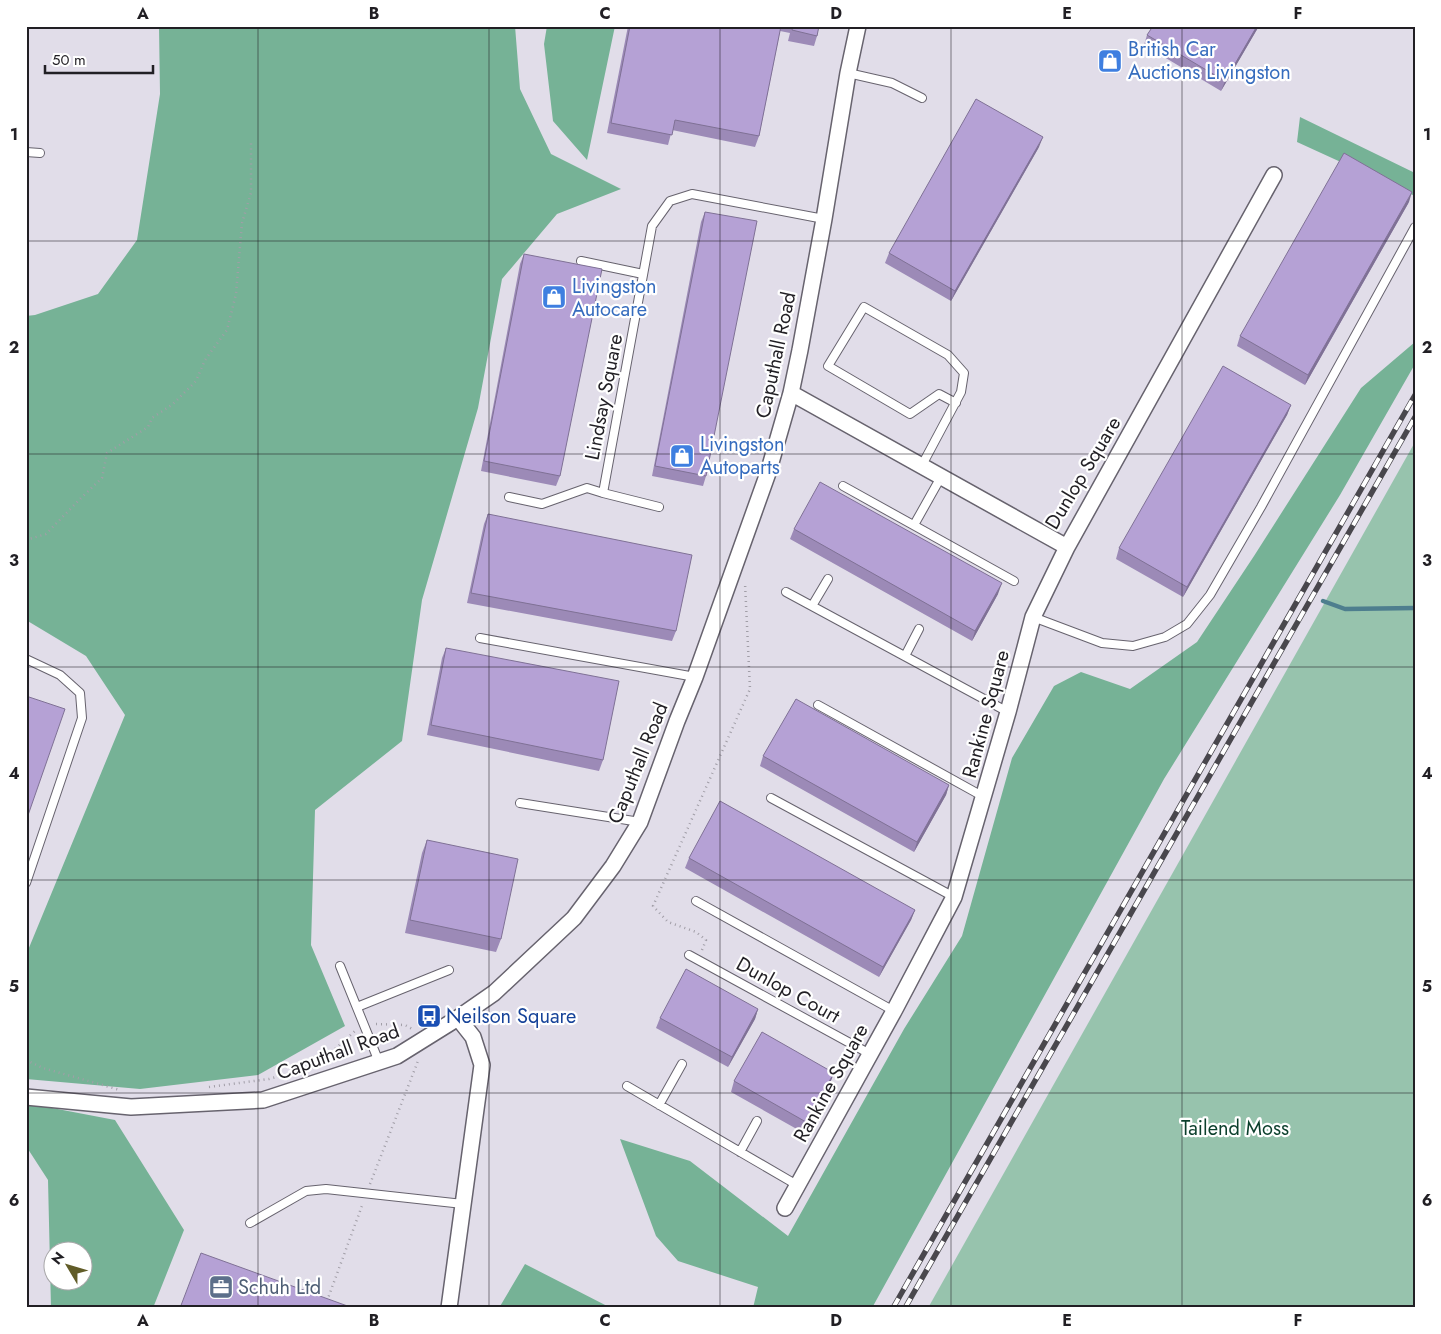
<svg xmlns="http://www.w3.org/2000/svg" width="1441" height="1334" font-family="Jost,sans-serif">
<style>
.green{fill:#97c3ad}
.forest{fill:#76b296;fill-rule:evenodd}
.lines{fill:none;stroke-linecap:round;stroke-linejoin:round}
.stream{stroke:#4e7e8e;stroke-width:4.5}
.service-casing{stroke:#67636e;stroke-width:10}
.minor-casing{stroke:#67636e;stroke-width:18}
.path{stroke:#a19ea7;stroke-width:2.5;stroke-dasharray:1 4;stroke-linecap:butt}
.service{stroke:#fff;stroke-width:8}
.minor{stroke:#fff;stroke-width:15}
.rail-casing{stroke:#49474d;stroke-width:5.5}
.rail{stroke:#fff;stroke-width:4;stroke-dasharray:11;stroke-linecap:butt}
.wall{fill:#9c8ab7}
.shaded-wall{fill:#7f7195}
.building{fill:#b5a1d5;stroke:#7f7195}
.grid{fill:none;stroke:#211f24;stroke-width:1;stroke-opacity:0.55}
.labels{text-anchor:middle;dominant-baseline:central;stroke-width:4.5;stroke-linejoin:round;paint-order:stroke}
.shop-label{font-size:20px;fill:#366cbe;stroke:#fff;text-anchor:start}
.street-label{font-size:20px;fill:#211f24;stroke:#fff}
.transit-label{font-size:20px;fill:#164399;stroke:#fff;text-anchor:start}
.park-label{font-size:20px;fill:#0b3f2c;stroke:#fff}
.service-label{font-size:20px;fill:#4e5e75;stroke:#fff;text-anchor:start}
.neatline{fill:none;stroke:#211f24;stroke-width:2}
.grid-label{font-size:16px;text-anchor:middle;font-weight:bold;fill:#211f24}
</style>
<rect width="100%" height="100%" fill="#e1dde9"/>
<!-- green -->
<path class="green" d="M1415 442V1308H928Z"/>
<!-- forest -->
<path class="forest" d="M159 26H515L520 89 551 154 621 189 557 214 502 279 478 408 422 600 402 741 315 810 311 945 345 1026 258 1075 140 1089 26 1079V955L125 715 86 656 26 620V316L35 315 98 294 137 240 160 94Z
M547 26H615L587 160 553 121 544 44Z
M1300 117 1415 173V196L1297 142Z
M1415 342V364L1340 495 1164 779 872 1308H753L758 1287 678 1261 656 1236 620 1139 690 1161 788 1236 904 1029 962 936 1012 758 1054 686 1081 672 1130 689 1197 642 1254 556 1361 388Z
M26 1103 115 1120 184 1230 153 1308H51L48 1180 26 1146ZM52 1252H82V1282H52Z
M525 1264 611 1308H499Z"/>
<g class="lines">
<!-- stream -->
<path class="stream" d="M1323 601 1345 609 1415 608"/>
<defs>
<path id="service" d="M848 73 892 83 922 98
M26 152 40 153
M581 261 643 274
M921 467 961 392 964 373 948 355 864 307 828 366 910 414 939 394 956 403
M843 486 1014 581
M603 493 659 507
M509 497 542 504 587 488 603 493 652 226 670 201 692 194 824 219
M914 525 941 477
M786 592 1008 712
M812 606 828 579
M1033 617 1102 643 1133 646 1165 637 1187 624 1210 595 1261 507 1415 227
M480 638 695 677
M905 656 919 629
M26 659 60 675 80 693 82 718 26 883
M818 705 984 797
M771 798 954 897
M520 803 640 822
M696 901 894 1011
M689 955 870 1054
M340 966 379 1062
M357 1007 449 970
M627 1086 797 1185
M659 1105 682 1064
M740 1152 757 1121
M250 1223 306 1191 326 1189 463 1204"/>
<path id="minor" d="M791 393 1067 547
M26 1097 131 1107 263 1100 397 1056 458 1018 494 993 574 918 613 866 640 822 677 721 695 677 768 473 791 393 800 350 824 219 848 73 858 26
M785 1208 894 1011 954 897 1008 712 1033 617 1067 547 1274 175
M449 1308 482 1065 473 1037 458 1018"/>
</defs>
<!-- service casing -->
<use href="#service" class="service-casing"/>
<!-- minor casing -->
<use href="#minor" class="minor-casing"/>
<!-- path -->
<path class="path" d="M26 540 46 534 81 498 102 478 107 453 148 427 152 418 173 404 196 381 205 360 227 330 236 294 242 223 251 193V143
M702 950 706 940 696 932 668 922 653 906 750 689 745 583
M376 1024 405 1025 414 1030
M26 1060 43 1068 120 1090
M209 1087 269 1079 316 1066 355 1031
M370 1184 418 1061
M327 1301 363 1203"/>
<!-- service -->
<use href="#service" class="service"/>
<!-- minor -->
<use href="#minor" class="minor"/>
<defs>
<path id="rail" d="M893 1308 1415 395
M905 1308 1415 417"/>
</defs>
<!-- rail casing -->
<use href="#rail" class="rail-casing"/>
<!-- rail -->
<use href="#rail" class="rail"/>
</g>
<!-- wall -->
<path class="wall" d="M628 26H819L817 36 814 46 788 41 790 33 780 31 759 136 755 147 672 130 668 145 607 133Z
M1259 26 1221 91 1144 45 1147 35Z
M1039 147 951 301 885 263 889 253Z
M1409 202 1305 385 1237 346 1240 336Z
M705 212 706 476 703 486 652 476 701 222Z
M524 254 560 476 556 486 481 471 520 264Z
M1291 405 1287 415 1183 597 1116 559 1119 548Z
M488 514 676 631 672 641 467 603 484 524Z
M794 529 998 594 972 641 790 539Z
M446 648 603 760 599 771 427 735 442 658Z
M763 756 949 785 946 795 914 852 760 766Z
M427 840 501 939 496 952 405 933 422 853Z
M689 858 915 910 911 920 879 977 685 868Z
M758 1009 755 1019 728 1067 656 1028 660 1018Z
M834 1073 830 1083 802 1132 731 1092 734 1081Z"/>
<!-- shaded-wall -->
<path class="shaded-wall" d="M1257 26H1259L1221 91 1225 81Z
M1043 137 1039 147 951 301 955 291Z
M1412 192 1409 202 1305 385 1308 375Z
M1291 405 1287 415 1183 597 1187 587Z
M1002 583 998 594 972 641 975 631Z
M949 785 946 795 914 852 917 842Z
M915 910 911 920 879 977 883 967Z
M758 1009 755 1019 728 1067 732 1057Z
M834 1073 830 1083 802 1132 806 1122Z"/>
<!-- building -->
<path class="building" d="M630 26H781L759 136 675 120 672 135 611 123Z
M793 26H819L817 36 792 30Z
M1153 26H1257L1225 81 1147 35Z
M976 99 1043 137 955 291 889 253Z
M1344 153 1412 192 1308 375 1240 336Z
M705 212 757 221 706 476 655 466Z
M524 254 602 269 560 476 484 461Z
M1223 366 1291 405 1187 587 1119 548Z
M820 482 1002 583 975 631 794 529Z
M488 514 692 555 676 631 471 593Z
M446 648 619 681 603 760 431 725Z
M26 696 65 709 26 821Z
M796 699 949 785 917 842 763 756Z
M720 801 915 910 883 967 689 858Z
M427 840 518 859 501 939 410 920Z
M686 969 758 1009 732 1057 660 1018Z
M762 1032 834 1073 806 1122 734 1081Z
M201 1253 353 1308H180Z"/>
<!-- grid -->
<path class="grid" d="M258 26V1308M489 26V1308M720 26V1308M951 26V1308M1182 26V1308M26 241H1415M26 454H1415M26 667H1415M26 880H1415M26 1093H1415"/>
<!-- icons -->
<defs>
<symbol id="shop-square" viewBox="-11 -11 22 22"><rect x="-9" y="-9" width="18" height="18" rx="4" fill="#3f7fe0" stroke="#fff"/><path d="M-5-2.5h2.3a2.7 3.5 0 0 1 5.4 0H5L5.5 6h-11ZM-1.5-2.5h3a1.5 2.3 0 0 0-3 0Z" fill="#fff"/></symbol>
<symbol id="bus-square" viewBox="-11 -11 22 22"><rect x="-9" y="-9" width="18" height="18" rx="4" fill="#1a4fb4" stroke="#fff"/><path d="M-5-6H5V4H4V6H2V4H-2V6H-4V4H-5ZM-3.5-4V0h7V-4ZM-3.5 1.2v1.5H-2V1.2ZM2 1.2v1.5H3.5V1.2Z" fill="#fff"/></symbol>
<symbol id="office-square" viewBox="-11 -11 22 22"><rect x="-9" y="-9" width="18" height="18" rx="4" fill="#5c6f8a" stroke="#fff"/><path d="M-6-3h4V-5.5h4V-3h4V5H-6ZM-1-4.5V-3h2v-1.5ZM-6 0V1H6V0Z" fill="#fff"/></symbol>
</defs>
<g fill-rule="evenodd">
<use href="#shop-square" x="1096" y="47" width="28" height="28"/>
<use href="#shop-square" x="540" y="283" width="28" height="28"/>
<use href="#shop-square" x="668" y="442" width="28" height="28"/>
<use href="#bus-square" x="415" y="1002" width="28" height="28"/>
<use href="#office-square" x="207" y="1273" width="28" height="28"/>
</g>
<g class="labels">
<!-- shop labels -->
<g class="shop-label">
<text x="1128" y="49">British Car<tspan x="1128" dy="23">Auctions Livingston</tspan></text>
<text x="572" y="286">Livingston<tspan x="572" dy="23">Autocare</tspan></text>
<text x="700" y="444">Livingston<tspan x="700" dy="23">Autoparts</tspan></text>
</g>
<!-- street labels -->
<g class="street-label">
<text transform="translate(776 355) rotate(-78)">Caputhall Road</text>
<text transform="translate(604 397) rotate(-79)">Lindsay Square</text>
<text transform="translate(1083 473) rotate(-59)">Dunlop Square</text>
<text transform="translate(986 714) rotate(-75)">Rankine Square</text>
<text transform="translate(638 763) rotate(-68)">Caputhall Road</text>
<text transform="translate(788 990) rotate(29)">Dunlop Court</text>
<text transform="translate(338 1052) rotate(-20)">Caputhall Road</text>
<text transform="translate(831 1083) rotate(-61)">Rankine Square</text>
</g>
<!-- transit labels -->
<g class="transit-label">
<text x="446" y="1016">Neilson Square</text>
</g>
<!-- park labels -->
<g class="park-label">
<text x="1235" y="1128">Tailend Moss</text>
</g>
<!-- service labels -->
<g class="service-label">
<text x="238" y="1287">Schuh Ltd</text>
</g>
</g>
<!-- border -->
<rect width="1441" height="1334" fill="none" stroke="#ffffff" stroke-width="55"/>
<!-- north arrow -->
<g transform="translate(68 1266) rotate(308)"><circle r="24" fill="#ffffff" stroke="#a6a5a7"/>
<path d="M0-4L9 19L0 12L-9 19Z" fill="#615c28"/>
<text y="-8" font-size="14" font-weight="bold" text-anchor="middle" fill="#211f24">N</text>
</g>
<!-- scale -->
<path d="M45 65v8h108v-8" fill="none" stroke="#211f24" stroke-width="2.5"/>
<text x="52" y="65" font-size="15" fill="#211f24" stroke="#ffffff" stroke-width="4" paint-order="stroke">50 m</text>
<rect x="28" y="28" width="1386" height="1278" class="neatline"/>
<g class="grid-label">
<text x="143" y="19">A</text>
<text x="374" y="19">B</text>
<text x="605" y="19">C</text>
<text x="836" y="19">D</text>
<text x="1067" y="19">E</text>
<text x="1298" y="19">F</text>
<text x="14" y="140">1</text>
<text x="1427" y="140">1</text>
<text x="14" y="353">2</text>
<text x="1427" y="353">2</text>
<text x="14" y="566">3</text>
<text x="1427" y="566">3</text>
<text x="14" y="779">4</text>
<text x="1427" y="779">4</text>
<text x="14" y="992">5</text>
<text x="1427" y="992">5</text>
<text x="14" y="1206">6</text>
<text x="1427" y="1206">6</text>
<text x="143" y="1326">A</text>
<text x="374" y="1326">B</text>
<text x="605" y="1326">C</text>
<text x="836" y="1326">D</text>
<text x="1067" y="1326">E</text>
<text x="1298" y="1326">F</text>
</g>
</svg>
